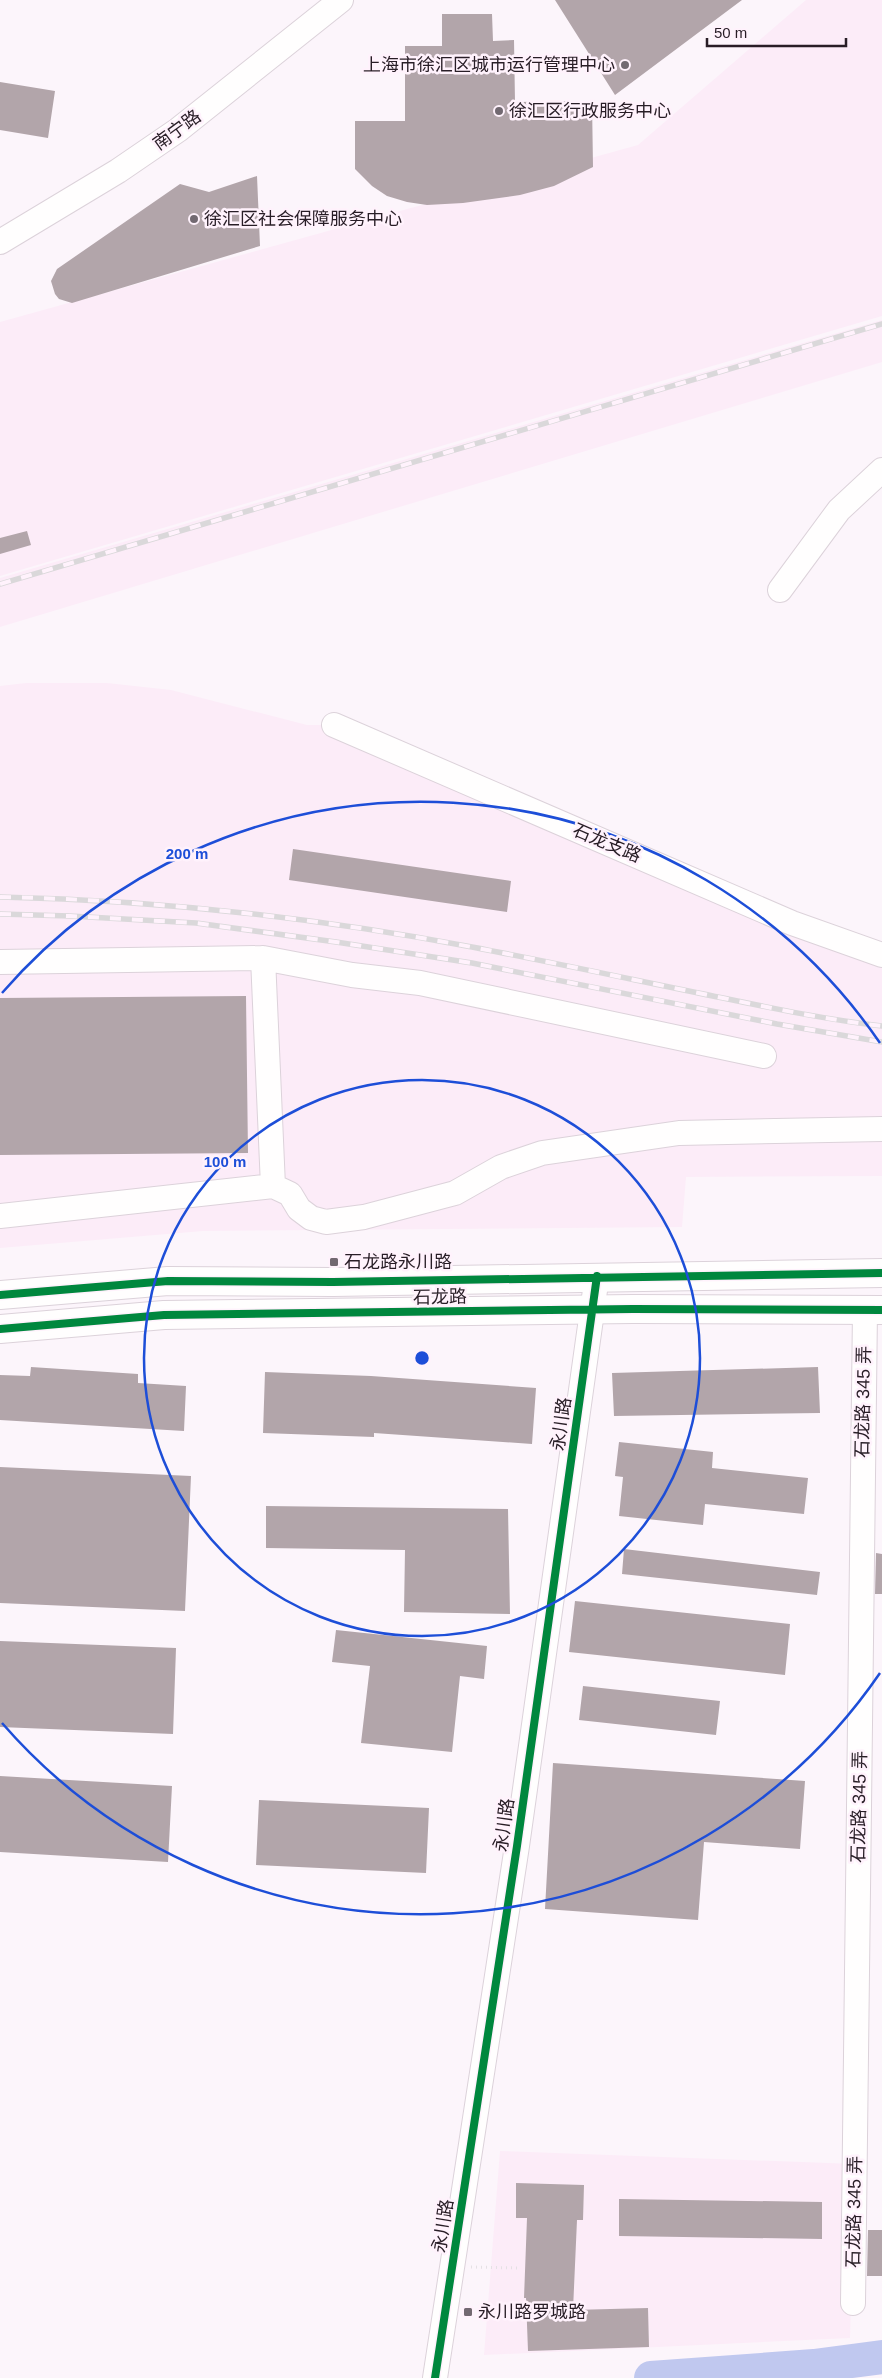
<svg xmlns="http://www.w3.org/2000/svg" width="882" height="2378" font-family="Arial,'Noto Sans SC',sans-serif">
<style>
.built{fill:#fcecf8}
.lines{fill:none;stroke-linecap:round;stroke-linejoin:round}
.river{stroke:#c0c8ef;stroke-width:34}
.building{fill:#b2a5aa}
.minor-casing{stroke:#dcd2da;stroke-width:26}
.major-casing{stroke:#dcd2da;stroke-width:30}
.path{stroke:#e4e1e4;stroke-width:3;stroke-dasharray:1 4;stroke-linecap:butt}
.minor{stroke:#fffefe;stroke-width:24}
.major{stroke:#fffefe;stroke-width:28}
.rail-casing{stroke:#dad8da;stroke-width:5.5}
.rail{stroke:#fff2fc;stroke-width:4;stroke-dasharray:11;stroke-linecap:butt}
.cycleway-casing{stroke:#fff2fc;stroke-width:11}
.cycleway{stroke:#00873e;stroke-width:8}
.ring{fill:none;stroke:#1d4ed8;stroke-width:2.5}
.poi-dot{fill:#726971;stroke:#fff2fc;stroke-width:2}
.labels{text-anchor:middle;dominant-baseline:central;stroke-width:5;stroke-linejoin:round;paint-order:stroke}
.poi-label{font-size:18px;fill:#281d26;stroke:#fff2fc;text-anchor:start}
.street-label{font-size:18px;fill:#281d26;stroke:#fff2fc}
.centre{fill:#1d4ed8;stroke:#fff2fc;stroke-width:2.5}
.ring-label{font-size:15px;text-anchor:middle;font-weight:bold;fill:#1d4ed8;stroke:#fff2fc;stroke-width:5;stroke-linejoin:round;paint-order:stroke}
</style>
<rect width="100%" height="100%" fill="#fcf5fb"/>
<!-- built -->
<path class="built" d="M806 0H882V316L0 576V322L638 145Z
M882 320V362L0 627V578Z
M26 683H107L171 690 307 725H334L882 955V1176L686 1177 682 1227 203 1231 0 1248V686Z
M500 2151 855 2164 850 2338 484 2355Z"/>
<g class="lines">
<!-- river -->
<path class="river" d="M651 2378 814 2366 882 2357"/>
</g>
<!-- building -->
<path class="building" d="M555 0H742L615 95Z
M442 14H492L493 41 514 40 515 102 592 101 593 167 554 186 520 195 463 203 427 205 407 202 387 196 372 186 355 169V121H405V46H442Z
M0 82 55 91 48 138 0 130Z
M257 176 260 246 72 303 59 299 55 294 51 281 57 269 180 184 209 192Z
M27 531 31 545 0 554V538Z
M293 849 511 881 507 912 289 880Z
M246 996 248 1153 0 1155V998Z
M31 1367 138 1374V1383L186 1386 184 1431 0 1420V1375L30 1376Z
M818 1367 820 1413 614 1416 612 1373Z
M265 1372 371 1376 536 1388 532 1444 374 1433V1437L263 1433Z
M619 1442 713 1452 712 1468 808 1478 804 1514 705 1504 703 1525 619 1516 623 1477 615 1476Z
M0 1467 191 1476 185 1611 0 1603Z
M266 1506 508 1509 510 1614 404 1612 405 1550 266 1548Z
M624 1549 820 1572 817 1595 622 1574Z
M876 1553 882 1554V1594H875Z
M575 1601 790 1624 785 1675 569 1652Z
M336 1630 487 1646 484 1679 460 1676 452 1752 361 1743 370 1666 332 1662Z
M0 1641 176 1648 173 1734 0 1727Z
M583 1686 720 1701 716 1735 579 1720Z
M553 1763 805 1781 800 1849 704 1842 698 1920 545 1909Z
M0 1776 172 1786 168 1862 0 1852Z
M259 1800 429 1808 426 1873 256 1865Z
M516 2183 584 2185 583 2220H577L573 2310 648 2308 649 2347 528 2351 526 2298H524L527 2218H516Z
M619 2199 822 2202V2239L619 2236Z
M868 2230H882V2276H867Z"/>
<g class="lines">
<defs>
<path id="minor" d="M0 242 118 171 178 130 341 0
M780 590 839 510 882 470
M334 725 792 923 882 955
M263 958 273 1186 290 1194 299 1209 311 1218 326 1222 364 1217 455 1193 501 1167 542 1153 679 1133 882 1129
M0 962 263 958 352 975 420 983 764 1056
M0 1216 273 1186
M853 2303 865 1310
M435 2378 517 1846 597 1276"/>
<path id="major" d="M0 1295 168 1281 333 1282 882 1273
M0 1329 164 1315 633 1309 882 1310"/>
</defs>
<!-- minor casing -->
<use href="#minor" class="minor-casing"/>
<!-- major casing -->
<use href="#major" class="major-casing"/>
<!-- path -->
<path class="path" d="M471 2267 518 2268"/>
<!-- minor -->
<use href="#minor" class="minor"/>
<!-- major -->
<use href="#major" class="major"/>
<defs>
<path id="rail" d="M0 584 882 324
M0 897C158 900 317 918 472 947 556 963 639 981 723 998 776 1009 829 1020 882 1026
M0 914 70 916 196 923 336 942 472 963 777 1024 882 1042"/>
</defs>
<!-- rail casing -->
<use href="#rail" class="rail-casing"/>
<!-- rail -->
<use href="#rail" class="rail"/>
<defs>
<path id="cycleway" d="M0 1295 168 1281 333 1282 882 1273
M0 1329 164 1315 633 1309 882 1310
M435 2378 517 1846 597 1276"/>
</defs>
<!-- cycleway casing -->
<use href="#cycleway" class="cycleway-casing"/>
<!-- cycleway -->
<use href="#cycleway" class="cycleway"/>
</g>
<!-- distance rings -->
<g class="ring">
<circle cx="422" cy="1358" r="278"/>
<path d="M880 1673A556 556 0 0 1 2 1723M2 993A556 556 0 0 1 880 1043"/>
</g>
<!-- markers -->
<g class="poi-dot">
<circle cx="625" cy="65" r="5"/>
<circle cx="499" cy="111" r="5"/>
<circle cx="194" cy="219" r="5"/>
<rect x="329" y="1257" width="10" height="10" rx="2.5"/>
<rect x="463" y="2307" width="10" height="10" rx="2.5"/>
</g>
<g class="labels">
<!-- poi labels -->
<g class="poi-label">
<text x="615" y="65" text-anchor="end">上海市徐汇区城市运行管理中心</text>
<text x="509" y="111">徐汇区行政服务中心</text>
<text x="204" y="219">徐汇区社会保障服务中心</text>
<text x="344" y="1262">石龙路永川路</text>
<text x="478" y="2312">永川路罗城路</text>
</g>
<!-- street labels -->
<g class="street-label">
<text transform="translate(177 130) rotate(-36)">南宁路</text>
<text transform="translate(607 843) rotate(23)">石龙支路</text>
<text transform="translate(440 1297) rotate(-1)">石龙路</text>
<text transform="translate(863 1402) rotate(-89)">石龙路 345 弄</text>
<text transform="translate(561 1424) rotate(-82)">永川路</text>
<text transform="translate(859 1807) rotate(-89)">石龙路 345 弄</text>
<text transform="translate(504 1825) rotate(-82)">永川路</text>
<text transform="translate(854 2212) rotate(-89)">石龙路 345 弄</text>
<text transform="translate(443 2226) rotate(-81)">永川路</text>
</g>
</g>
<circle cx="422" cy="1358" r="8" class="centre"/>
<g class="ring-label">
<text x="187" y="859">200 m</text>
<text x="225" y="1167">100 m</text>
</g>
<!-- scale -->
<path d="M707 38v8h139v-8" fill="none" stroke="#281d26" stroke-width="2.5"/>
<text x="714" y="38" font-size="15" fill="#281d26" stroke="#fff2fc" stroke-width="4" paint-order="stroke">50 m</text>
</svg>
